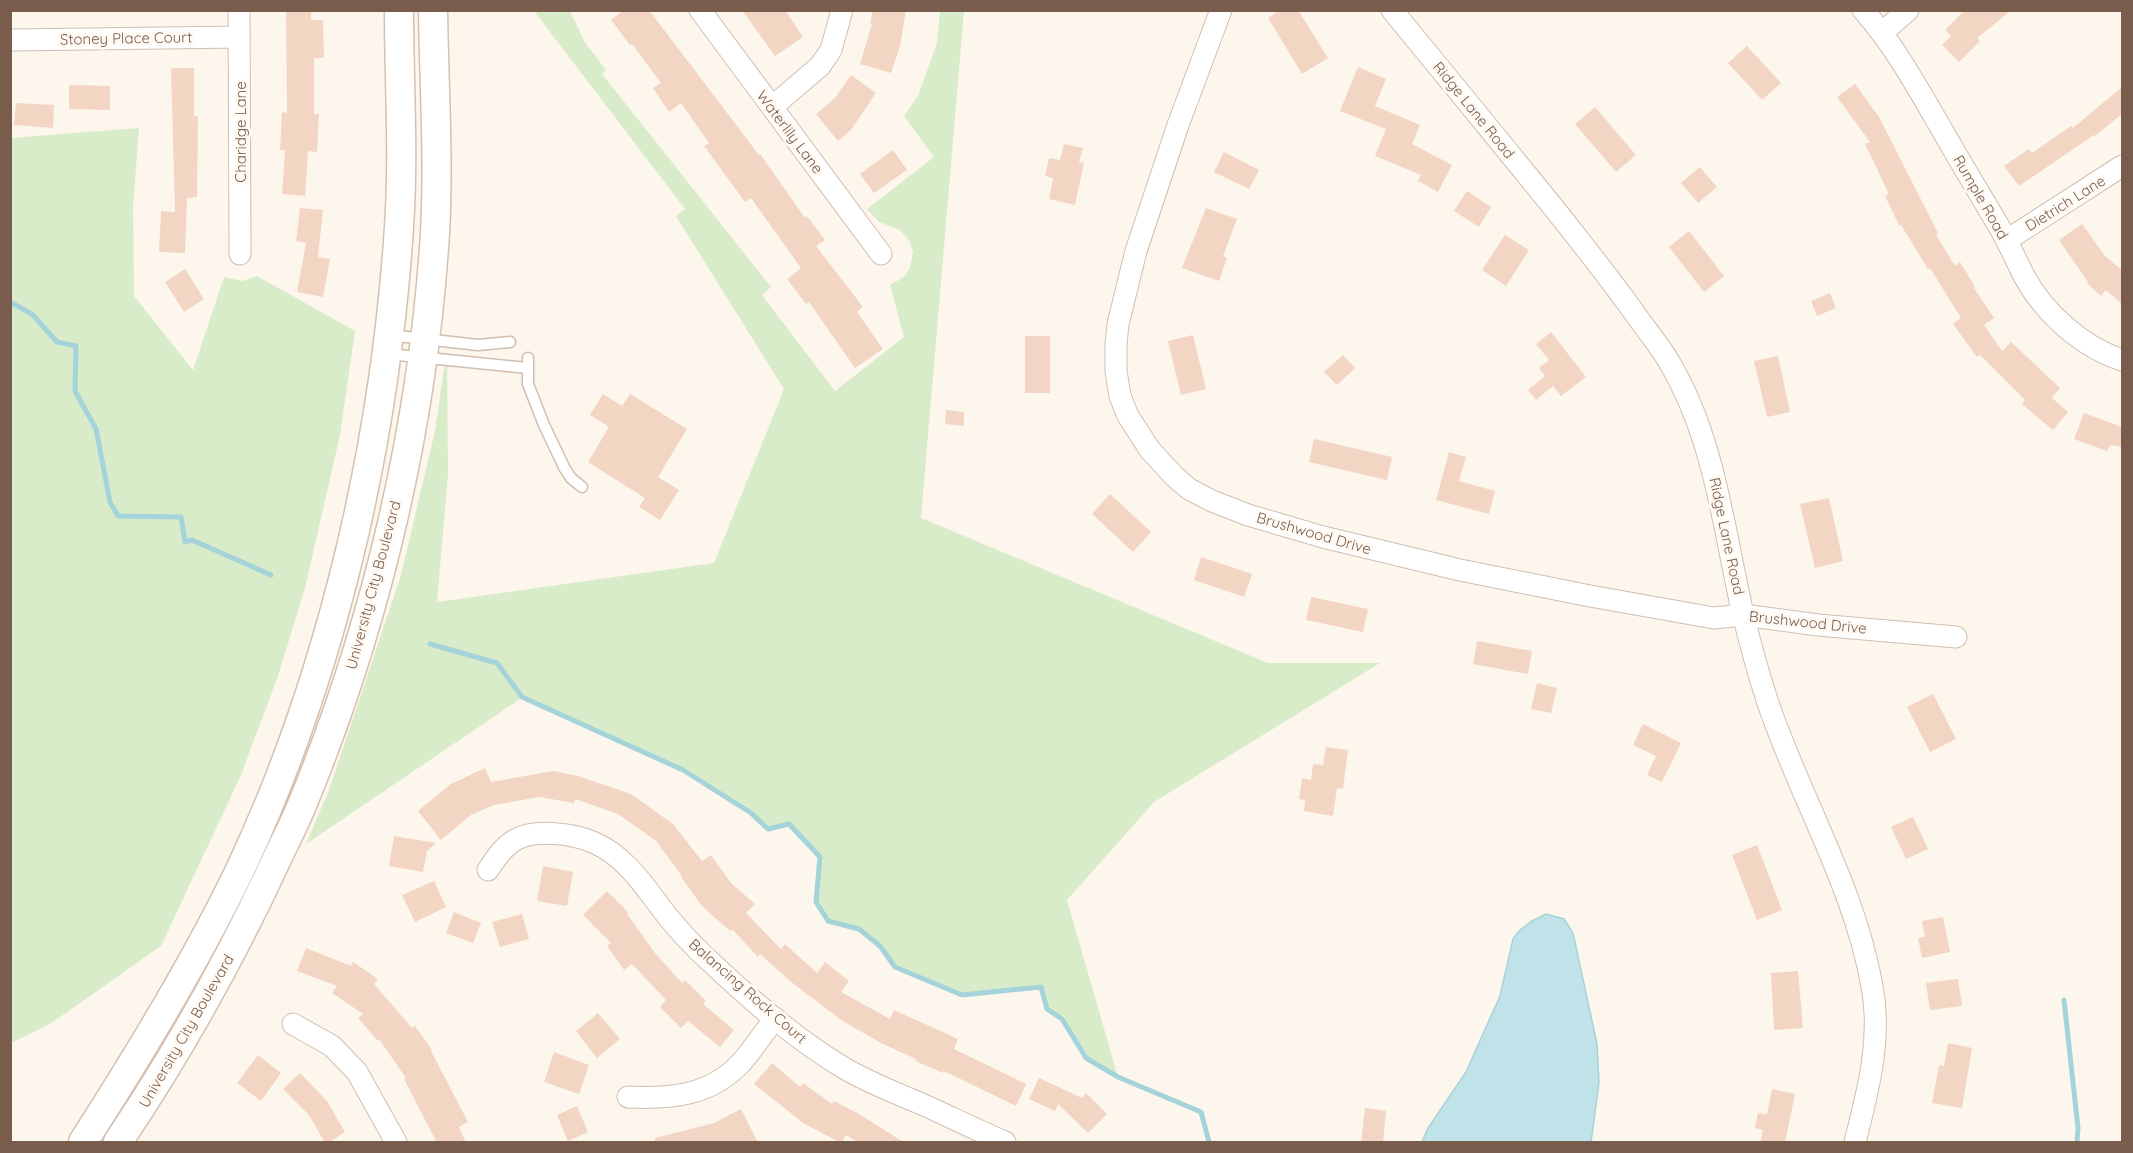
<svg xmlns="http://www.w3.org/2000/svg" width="2133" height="1153" font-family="Quicksand,sans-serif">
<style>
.green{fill:#d8ecc9}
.water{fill:#bfe3e8;stroke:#a5d3da;stroke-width:1.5}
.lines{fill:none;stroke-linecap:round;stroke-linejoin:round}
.stream{stroke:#a5d3da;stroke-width:5}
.building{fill:#f3d5c3}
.service-casing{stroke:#d1beb0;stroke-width:13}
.minor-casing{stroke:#d1beb0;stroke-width:23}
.secondary-casing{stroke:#d6c0b0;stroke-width:31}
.service{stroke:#fff;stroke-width:10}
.minor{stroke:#fff;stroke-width:21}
.secondary{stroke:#fff;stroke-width:28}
.labels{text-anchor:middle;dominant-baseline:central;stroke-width:6;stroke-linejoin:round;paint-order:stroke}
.street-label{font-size:15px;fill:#7a5c4d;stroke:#fffaf3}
</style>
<rect width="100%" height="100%" fill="#fdf6ec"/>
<!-- green -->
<path class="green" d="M534 11H570L584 41 606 70 602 74 771 287 762 295 835 391 904 337 890 285 904 277 910 268 913 252 910 242 900 230 879 222 867 209 934 157 904 116 918 96 937 43 940 11H964L921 518 1268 663H1380L1154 802 1067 900 1118 1077 1086 1058 1062 1019 1047 1009 1041 987 962 995 895 967 880 946 859 929 828 921 816 902 820 857 789 825 768 829 751 813 683 770 523 697 306 844 329 790 401 575 435 431 447 348 448 474 437 602 714 563 784 389 676 216 685 209Z
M139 128 133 206 134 296 193 370 224 277 243 281 257 276 355 331 340 435 305 588 278 676 241 775 161 946 50 1024 11 1043V138Z"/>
<!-- water -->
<path class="water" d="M1546 914 1564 919 1573 933 1597 1044 1599 1083 1591 1142H1422L1428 1128 1466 1072 1500 996 1513 939 1519 931 1532 921Z"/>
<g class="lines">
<!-- stream -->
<path class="stream" d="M10 302 32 314 57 342 76 346 75 391 96 429 110 502 118 516 181 517 185 542 192 540 271 575
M430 644 497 663 522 697 683 770 751 813 768 829 789 824 820 857 816 902 828 921 859 929 880 946 895 967 962 995 1041 987 1047 1009 1062 1019 1086 1058 1118 1077 1201 1112 1209 1142
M2064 1000 2078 1128 2077 1142"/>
</g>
<!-- building -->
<path class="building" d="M286 10H311V20H323L324 58H314V114H319L317 152 308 151 305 196 282 194 285 150H280L282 112 287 113Z
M624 10H649L759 155 760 154 805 218 807 216 825 240 816 246 863 307 857 312 883 349 855 368 809 302 806 304 787 279 801 268 751 198 745 202 704 146 709 143 681 103 669 112 653 88 661 83 632 44 630 45 611 20Z
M742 10H785L803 37 775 56Z
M873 10H906L900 46 891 73 860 64 872 24 870 23Z
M1280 10H1298L1328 58 1302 74 1268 18Z
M1965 10H2012L1977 38 1980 41 1959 62 1942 45 1951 36 1945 30Z
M1747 46 1781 83 1762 100 1728 63Z
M1358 67 1386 79 1375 106 1420 125 1412 144 1452 165 1438 192 1418 181 1421 175 1375 156 1386 129 1340 111Z
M171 68H194V116H198L197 197 187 198 185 253 159 252 161 211 175 212Z
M851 75 876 93 851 130 838 141 816 114 835 98Z
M1855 84 1879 117 1938 233 1936 235 1955 266 1960 262 1975 287 1974 288 1994 318 1984 325 2002 351 2011 342 2060 388 2052 398 2068 412 2053 430 2022 404 2025 400 1980 355 1977 357 1953 324 1961 318 1930 268 1928 269 1901 225H1899L1885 196 1889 194 1865 144 1870 142 1837 97Z
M69 85 110 86V110L69 109Z
M2122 87V114L2095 136 2094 135 2019 186 2004 166 2029 149 2032 153 2071 126 2073 128Z
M16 103 54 105 53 128 14 125Z
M1595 107 1636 155 1616 172 1575 124Z
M1064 144 1083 148 1079 162 1084 163 1075 205 1049 199 1053 178 1045 176 1049 158 1060 160Z
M893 150 907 170 874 193 860 174Z
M1224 152 1259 170 1249 189 1214 172Z
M1700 167 1717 187 1698 203 1681 183Z
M1467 191 1491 207 1479 227 1454 211Z
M300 208 323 210 318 257 330 259 323 297 297 292 306 243 296 241Z
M1206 208 1237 219 1223 256 1227 258 1219 281 1182 268Z
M2082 224 2105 256 2122 270V304L2106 290 2101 296 2087 283 2088 282 2059 240Z
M1689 231 1724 276 1704 292 1669 247Z
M1505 235 1529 250 1506 286 1482 270Z
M185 269 204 299 184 312 165 282Z
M1830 293 1836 308 1817 316 1811 301Z
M1551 332 1586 377 1561 396 1553 386 1536 400 1528 390 1545 376 1539 368 1549 360 1536 344Z
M1193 335 1206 389 1181 395 1168 341Z
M1025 336H1050V393H1025Z
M1343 355 1355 368 1337 385 1324 372Z
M1778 356 1790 412 1767 417 1754 361Z
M603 394 622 406 630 394 687 429 658 477 679 490 660 520 639 507 645 498 588 462 609 427 590 415Z
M946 410 964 412V426L945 424Z
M2084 413 2122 427V447L2110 445 2107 451 2074 439Z
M1314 439 1392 457 1387 480 1309 462Z
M1449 452 1466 457 1459 481 1495 491 1489 514 1436 500Z
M1110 494 1151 532 1133 552 1092 514Z
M1829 498 1843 561 1815 568 1800 504Z
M1201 557 1252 574 1244 597 1194 580Z
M1311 597 1368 609 1363 632 1306 620Z
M1477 641 1532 651 1528 674 1473 664Z
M1537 683 1557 688 1551 713 1531 709Z
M1933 694 1956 739 1930 752 1907 707Z
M1643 724 1681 743 1662 782 1647 775 1656 756 1633 745Z
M1326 747 1348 750 1343 789 1337 788 1333 816 1304 811 1305 800 1299 799 1302 778 1311 780 1313 764 1323 765Z
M485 768 491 782 553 771 578 776 631 794 673 824 702 861 711 855 731 883 755 904 746 913 781 949 785 944 817 973 825 962 849 981 841 992 890 1019 894 1010 958 1039 954 1049 1026 1084 1016 1106 944 1071 943 1073 915 1061 916 1059 881 1043 841 1020 790 981 760 954 758 957 732 929 730 931 702 906 681 877 682 876 656 841 618 814 575 799 574 803 539 797 494 805 471 815 441 840 418 811 451 784Z
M1913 817 1928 849 1906 859 1891 827Z
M394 836 436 843 427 851 423 872 389 866Z
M1757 845 1782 910 1757 920 1732 855Z
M543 866 573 872 567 906 537 901Z
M434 881 446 907 415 922 402 895Z
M607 891 628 912 627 914 655 953 682 983 685 980 706 1001 703 1004 734 1030 720 1047 688 1021 681 1028 660 1007 666 1000 632 964 624 970 607 946 611 943 583 915Z
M454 912 481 923 473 943 446 933Z
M522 914 529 939 500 947 492 922Z
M1943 917 1950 952 1922 958 1918 938 1925 937 1922 921Z
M306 948 351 966 353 962 378 979 374 984 412 1028 415 1026 432 1050 431 1051 468 1122 459 1127 466 1143H437L404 1079 406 1078 379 1039 378 1041 358 1018 363 1014 332 993 337 986 297 971Z
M1798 971 1803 1028 1774 1030 1771 973Z
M1958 979 1962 1006 1930 1010 1926 983Z
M598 1013 620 1039 597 1058 576 1031Z
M1948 1043 1972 1048 1962 1108 1932 1103 1939 1065 1944 1066Z
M554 1052 589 1065 579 1094 544 1082Z
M258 1055 281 1073 261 1101 237 1083Z
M772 1063 800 1087 803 1083 832 1104 834 1101 859 1114 905 1143H859L846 1135 841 1143 803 1123 754 1084Z
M300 1073 327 1101 345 1132 328 1143H325L309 1115 283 1089Z
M1039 1078 1082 1098 1086 1093 1107 1114 1088 1133 1058 1104 1055 1111 1029 1099Z
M1772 1089 1795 1094 1785 1143H1760L1763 1130 1755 1128 1758 1113 1767 1114Z
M577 1106 588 1132 568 1141 557 1115Z
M1365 1108 1386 1111 1383 1143H1361Z
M741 1109 758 1143H655V1138L714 1123Z"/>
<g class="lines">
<defs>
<path id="service" d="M389 335 478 345 510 342
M388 354 528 368
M528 358V384L544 425 565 469 571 478 582 487"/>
<path id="minor" d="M239 10 240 254
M700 10 881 254
M1221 10 1178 125 1136 251 1118 324 1116 344V371L1120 396 1128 416 1150 450 1175 477 1189 489 1212 501 1248 515 1323 537 1460 570 1590 596 1714 618 1743 615 1818 625 1956 637
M1392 10C1450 81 1508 151 1565 222 1590 254 1615 285 1638 318 1648 332 1659 345 1668 360 1715 438 1723 527 1743 614 1750 643 1758 672 1767 700 1799 796 1854 885 1872 986 1882 1039 1868 1091 1855 1142
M1863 10C1895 46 1917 87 1941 128 1959 160 1978 191 1997 223 2007 240 2015 258 2024 276 2044 313 2082 347 2122 360
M1883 32 1908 10
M12 40 239 37
M772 107 820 66 831 50 842 10
M2007 240 2122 166
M488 870C496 858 503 847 515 840 535 828 575 834 595 843 628 858 646 889 668 917 682 934 698 951 715 966 754 1003 797 1040 844 1068 869 1083 899 1094 926 1106 953 1118 978 1131 1005 1142
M293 1024 332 1046 357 1072 396 1142
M628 1097C670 1099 710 1096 741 1063 753 1049 764 1033 775 1018"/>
<path id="secondary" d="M83 1142C139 1055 194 965 239 872 332 676 385 443 399 227 404 155 399 82 399 10
M118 1142C177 1054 229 962 274 865 283 845 294 825 302 805 376 626 423 427 435 233 439 159 434 84 433 10"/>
</defs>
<!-- service casing -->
<use href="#service" class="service-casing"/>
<!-- minor casing -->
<use href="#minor" class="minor-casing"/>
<!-- secondary casing -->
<use href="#secondary" class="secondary-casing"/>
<!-- service -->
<use href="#service" class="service"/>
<!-- minor -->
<use href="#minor" class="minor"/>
<!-- secondary -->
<use href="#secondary" class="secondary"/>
</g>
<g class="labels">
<!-- street labels -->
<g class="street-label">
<text transform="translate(126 38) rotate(-1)">Stoney Place Court</text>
<text transform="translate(1474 110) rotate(51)">Ridge Lane Road</text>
<text transform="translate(240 132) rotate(-90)">Charidge Lane</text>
<text transform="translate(790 132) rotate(53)">Waterlily Lane</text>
<text transform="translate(1981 197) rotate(60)">Rumple Road</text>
<text transform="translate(2065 203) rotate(-32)">Dietrich Lane</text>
<text transform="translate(1314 533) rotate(16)">Brushwood Drive</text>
<text transform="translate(1727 536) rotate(78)">Ridge Lane Road</text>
<text transform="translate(373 585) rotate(-75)">University City Boulevard</text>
<text transform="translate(1808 622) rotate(6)">Brushwood Drive</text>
<text transform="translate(748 991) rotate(41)">Balancing Rock Court</text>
<text transform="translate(186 1031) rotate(-60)">University City Boulevard</text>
</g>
</g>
<!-- border -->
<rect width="2133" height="1153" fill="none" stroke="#7a5c4d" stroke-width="24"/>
</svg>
